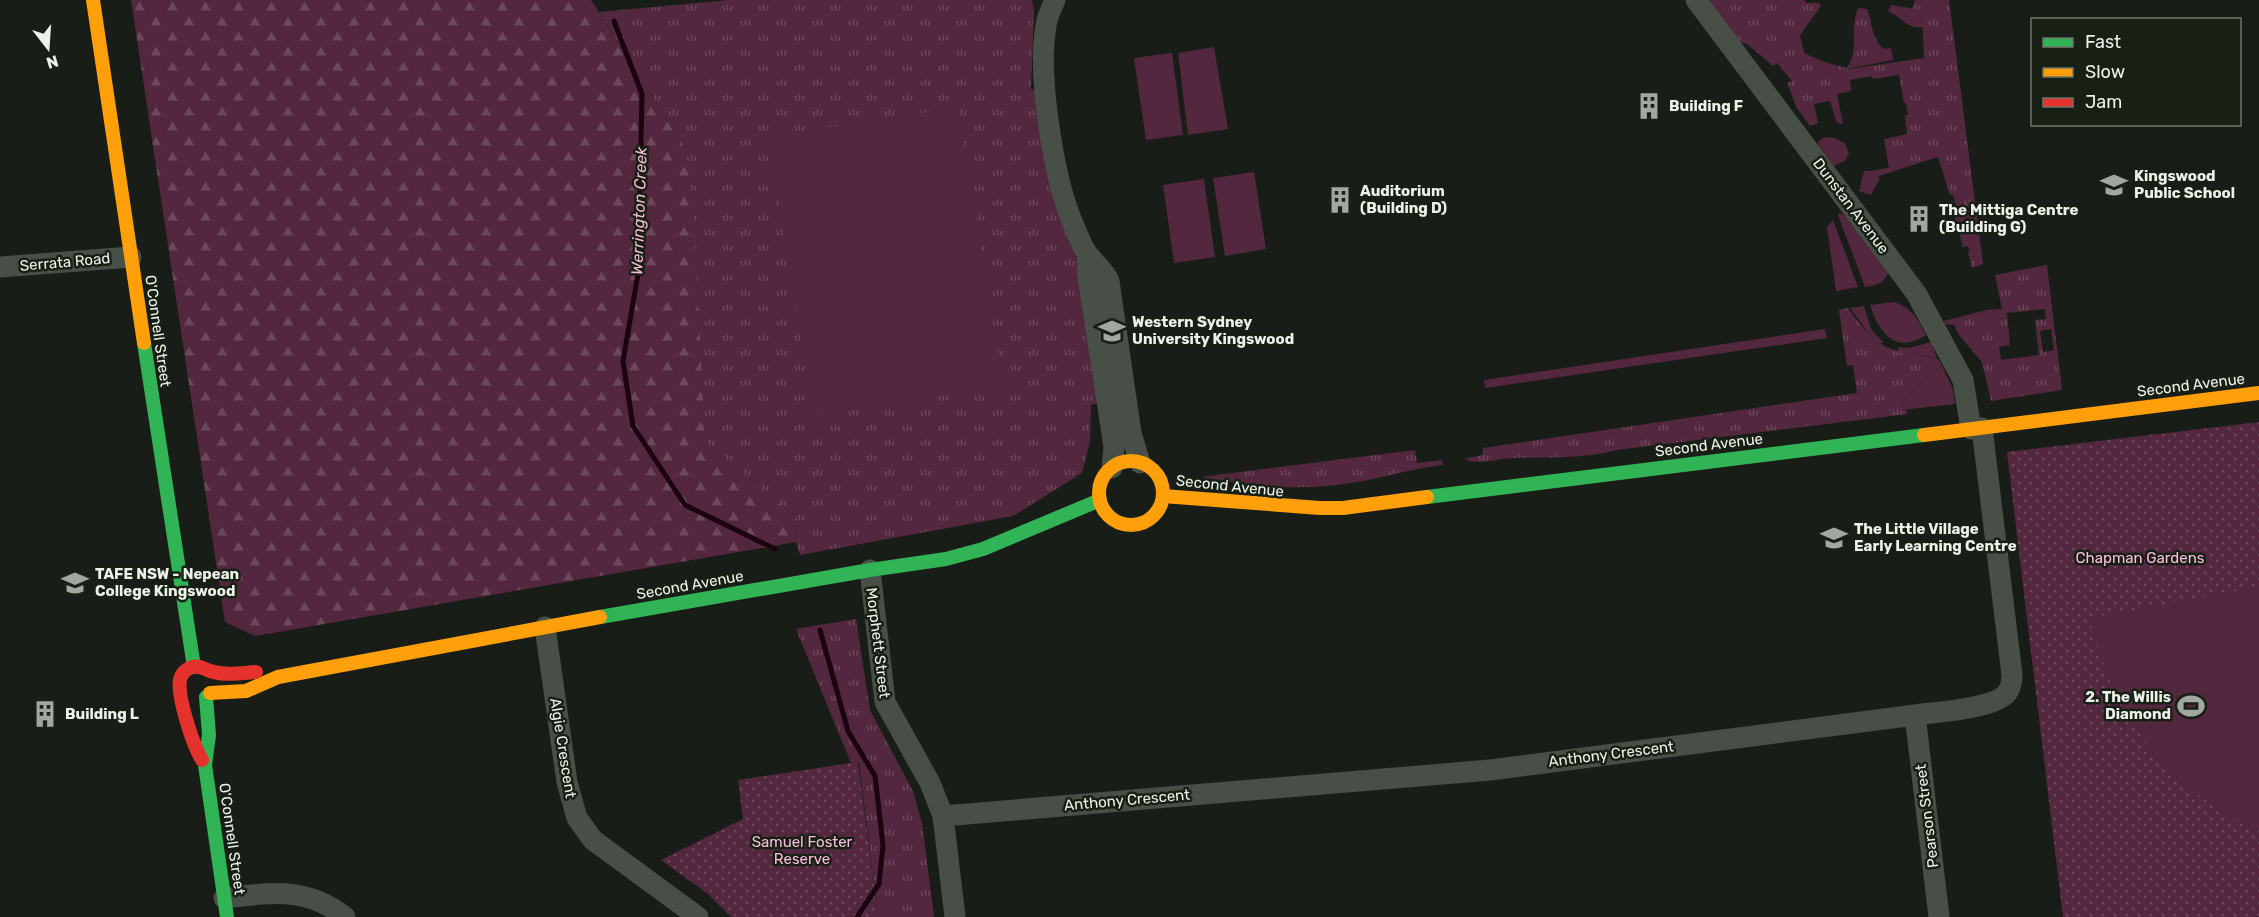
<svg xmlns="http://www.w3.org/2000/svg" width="2259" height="917" font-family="Rubik,sans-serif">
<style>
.grass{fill:url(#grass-tufts);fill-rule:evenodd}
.forest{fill:url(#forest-firs)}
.park{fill:url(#park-dots)}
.garden{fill:#53283f}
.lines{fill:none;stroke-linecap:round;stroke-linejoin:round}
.stream{stroke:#1b030f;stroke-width:5}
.street{stroke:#484f46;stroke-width:21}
.fast{stroke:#30b455;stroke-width:14}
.slow{stroke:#ff9f0a;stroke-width:14}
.jam{stroke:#e5322d;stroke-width:14}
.labels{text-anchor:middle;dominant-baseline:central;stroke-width:5;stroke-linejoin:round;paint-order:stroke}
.poi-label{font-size:15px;font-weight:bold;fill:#ecf1ea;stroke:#182015;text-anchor:start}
.street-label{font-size:15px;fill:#ecf1ea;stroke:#182015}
.park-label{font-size:15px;fill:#febddd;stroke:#182015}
.water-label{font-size:16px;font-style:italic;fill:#f9b9d8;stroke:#182015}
</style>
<defs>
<pattern id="grass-tufts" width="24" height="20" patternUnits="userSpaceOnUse" patternTransform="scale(1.5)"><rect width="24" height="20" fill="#53283f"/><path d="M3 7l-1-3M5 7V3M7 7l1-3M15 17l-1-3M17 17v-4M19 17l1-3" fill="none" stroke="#6c485b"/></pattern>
<pattern id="forest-firs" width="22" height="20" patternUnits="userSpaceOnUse" patternTransform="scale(1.5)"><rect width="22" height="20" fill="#53283f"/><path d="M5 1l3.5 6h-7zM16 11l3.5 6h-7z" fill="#6c485b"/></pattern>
<pattern id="park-dots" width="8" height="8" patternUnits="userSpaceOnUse" patternTransform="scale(1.5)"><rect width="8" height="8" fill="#53283f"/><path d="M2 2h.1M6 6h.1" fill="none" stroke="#6c485b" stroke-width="1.8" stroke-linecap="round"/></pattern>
</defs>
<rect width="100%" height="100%" fill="#191d18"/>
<!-- grass -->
<path class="grass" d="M729 0H1032L1034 10 1031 89 1038 91 1076 254 1100 403 1091 405 1090 442 1082 473 1013 516 800 555 796 542 797 518 705 441 686 150 599 12Z
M1707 0H1804L1807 3H1819L1821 6 1800 35 1804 53 1824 62 1847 68C1860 49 1849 30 1858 8L1867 9C1873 23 1871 39 1884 49L1891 48 1893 60 1836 71 1924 58 1922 10 1912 9 1915 0H1949L1983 264 1972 268 1968 252 1970 250 1967 246 1963 247 1953 210 1957 209 1953 195H1950L1938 157 1875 177 1870 171 1889 168 1884 139 1907 134 1905 116 1908 114 1906 103H1904L1899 75 1873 79 1872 76 1850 80 1851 91 1837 94 1843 124 1837 123 1830 101 1814 104 1818 123 1810 126 1797 108 1787 83 1792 81 1777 63 1773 66 1747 44 1738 42Z
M2047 265 2062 390 1991 401 1982 362 1959 335 1954 325 1945 324 1944 321 1987 310 2002 309 1995 275ZM2045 309 2046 319 2035 320 2039 355 2001 360 1999 347 2010 345 2007 313ZM2051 329 2054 350 2043 352 2040 331Z
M1848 308C1880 353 1887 349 1938 359L1942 365 1901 402 1902 410H1907V414L1617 450C1582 459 1550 457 1514 458 1499 458 1478 466 1464 459L1483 455V448L1857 393 1853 365 1847 366 1839 310Z
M1415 450 1417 463 1442 460 1443 465C1408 469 1377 480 1343 484 1296 491 1247 486 1201 477Z
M856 619 870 710 913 791 922 823 934 917H878L859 762 851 763 796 629Z"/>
<!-- forest -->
<path class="forest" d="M131 0H591L686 150 693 202 705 441 797 518 796 542 255 636 225 622Z"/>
<!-- park -->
<path class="park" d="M2259 422V917H2063L2007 452Z
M858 762 878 917H731L708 894 661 860 743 819 738 780Z"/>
<!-- garden -->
<path class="garden" d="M1891 5 1922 10 1923 27C1906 29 1902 17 1888 11Z
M1214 47 1228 129 1188 135 1178 53Z
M1172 53 1183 135 1146 140 1134 58Z
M958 107 1003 386 813 416 768 137Z
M1832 137 1845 143 1849 153 1845 161 1834 166 1818 145V142L1823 138Z
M1864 171H1870L1875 177 1879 176V180L1871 195 1859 191Z
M1254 172 1266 249 1225 256 1213 178Z
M1204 179 1215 257 1174 263 1163 185Z
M1839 213 1844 215 1888 273C1884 284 1876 285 1865 287L1838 215Z
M1833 220 1858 287 1836 291 1827 227Z
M1894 302C1912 307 1918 320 1926 335 1896 355 1879 333 1870 305Z
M1864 306 1871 329 1883 342 1880 344 1871 337 1850 308Z
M1825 329 1827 338 1485 388 1484 380Z
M1931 342 1937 358 1897 352 1898 347 1909 348Z
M1942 365 1953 390 1955 404 1902 410 1901 402Z
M2259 587V831C2198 804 2143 753 2115 692 2104 669 2096 643 2089 618Z"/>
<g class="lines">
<!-- stream -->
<path class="stream" d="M614 21 642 94 638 274 623 361 633 426 685 505 775 549
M820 630 848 731 875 776 883 845 879 884 857 917"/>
<!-- street -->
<path class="street" d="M1055 0C1051 9 1047 16 1046 26 1037 75 1054 183 1075 228 1078 236 1082 246 1087 253 1094 263 1104 270 1109 281L1131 433 1140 463
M1696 0 1916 293 1963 380 1971 429
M1087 253 1088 276 1114 447 1112 468
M0 267 131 257
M870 570 885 702 930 783 943 816 955 917
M545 627 567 782 577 818 593 840 698 917
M1915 715 1939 917
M943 816 1490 770 1915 715C1936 712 1994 709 2007 693 2011 687 2012 681 2012 675L1982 428
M224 898C270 893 306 886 345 917"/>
<!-- fast -->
<path class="fast" d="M144 343 194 667
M1427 497 1924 435
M600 617 870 570 946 559 983 549 1100 500
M206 697 209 735 205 765 227 917"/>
<!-- slow -->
<path class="slow" d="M93 0 144 343
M1924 435 2259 393
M1099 493a32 32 0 1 1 64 0a32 32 0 1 1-64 0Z
M1163 496 1320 508H1343L1427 497
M210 693 246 691 278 677 600 617"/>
<!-- jam -->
<path class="jam" d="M202 760C193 745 177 697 180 680 181 674 186 669 192 667 199 665 204 669 210 671 225 676 241 673 256 672"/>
</g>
<!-- icons -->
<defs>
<symbol id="building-bare" viewBox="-9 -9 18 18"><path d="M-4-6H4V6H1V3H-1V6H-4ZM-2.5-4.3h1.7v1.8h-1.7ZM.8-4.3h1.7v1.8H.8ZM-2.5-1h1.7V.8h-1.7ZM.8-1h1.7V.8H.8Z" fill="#a2a7a0" stroke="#182015" stroke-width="2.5" paint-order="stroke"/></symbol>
<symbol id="school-bare" viewBox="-9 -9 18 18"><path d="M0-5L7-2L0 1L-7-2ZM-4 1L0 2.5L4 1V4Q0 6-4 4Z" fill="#a2a7a0" stroke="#182015" stroke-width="2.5" paint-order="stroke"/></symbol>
<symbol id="university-bare" viewBox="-9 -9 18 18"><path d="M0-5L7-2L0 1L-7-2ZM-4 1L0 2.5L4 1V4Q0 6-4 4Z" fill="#a2a7a0" stroke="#182015" stroke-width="2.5" paint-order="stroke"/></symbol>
<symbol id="stadium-bare" viewBox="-9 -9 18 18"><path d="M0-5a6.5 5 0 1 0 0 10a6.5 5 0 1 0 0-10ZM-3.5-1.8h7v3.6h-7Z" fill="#a2a7a0" stroke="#182015" stroke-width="2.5" paint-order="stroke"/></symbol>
</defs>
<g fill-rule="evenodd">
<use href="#building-bare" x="1630" y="87" width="38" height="38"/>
<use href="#school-bare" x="2095" y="166" width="38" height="38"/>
<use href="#building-bare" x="1321" y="181" width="38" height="38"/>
<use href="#building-bare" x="1900" y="200" width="38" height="38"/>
<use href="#university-bare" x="1093" y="312" width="38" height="38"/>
<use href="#school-bare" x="1815" y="519" width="38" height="38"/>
<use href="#university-bare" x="56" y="564" width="38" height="38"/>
<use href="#stadium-bare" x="2172" y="687" width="38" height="38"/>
<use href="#building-bare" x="26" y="695" width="38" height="38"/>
</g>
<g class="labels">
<!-- poi labels -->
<g class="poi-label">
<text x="1669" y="106">Building F</text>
<text x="2134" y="176">Kingswood<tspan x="2134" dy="17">Public School</tspan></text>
<text x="1360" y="191">Auditorium<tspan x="1360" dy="17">(Building D)</tspan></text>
<text x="1939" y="210">The Mittiga Centre<tspan x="1939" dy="17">(Building G)</tspan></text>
<text x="1132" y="322">Western Sydney<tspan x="1132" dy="17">University Kingswood</tspan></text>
<text x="1854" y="529">The Little Village<tspan x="1854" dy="17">Early Learning Centre</tspan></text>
<text x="95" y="574">TAFE NSW - Nepean<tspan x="95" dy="17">College Kingswood</tspan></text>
<text x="2171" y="697" text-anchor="end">2. The Willis<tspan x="2171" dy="17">Diamond</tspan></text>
<text x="65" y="714">Building L</text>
</g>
<!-- street labels -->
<g class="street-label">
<text transform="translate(1851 206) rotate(53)">Dunstan Avenue</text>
<text transform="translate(65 262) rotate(-5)">Serrata Road</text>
<text transform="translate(158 331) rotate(82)">O'Connell Street</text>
<text transform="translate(2191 385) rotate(-7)">Second Avenue</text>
<text transform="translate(1709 445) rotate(-7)">Second Avenue</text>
<text transform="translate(1230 486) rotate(6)">Second Avenue</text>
<text transform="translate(690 585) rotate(-10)">Second Avenue</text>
<text transform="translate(878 643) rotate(83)">Morphett Street</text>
<text transform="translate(563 748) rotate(81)">Algie Crescent</text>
<text transform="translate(1611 754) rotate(-7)">Anthony Crescent</text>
<text transform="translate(1127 800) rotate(-5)">Anthony Crescent</text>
<text transform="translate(1927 816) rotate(-97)">Pearson Street</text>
<text transform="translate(232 839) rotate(82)">O'Connell Street</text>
</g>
<!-- park labels -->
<g class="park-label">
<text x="2140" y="558">Chapman Gardens</text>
<text x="802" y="842">Samuel Foster<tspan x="802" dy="17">Reserve</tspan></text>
</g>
<!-- water labels -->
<g class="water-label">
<text transform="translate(639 211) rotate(-88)">Werrington Creek</text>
</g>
</g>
<!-- legend -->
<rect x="2031" y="18" width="210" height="108" fill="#182015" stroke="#6d746a" stroke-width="1.5"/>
<rect x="2043" y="38" width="30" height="9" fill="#30b455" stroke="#6d746a" stroke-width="1.5"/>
<text x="2085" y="48" font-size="18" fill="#ecf1ea">Fast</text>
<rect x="2043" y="68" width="30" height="9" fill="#ff9f0a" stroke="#6d746a" stroke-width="1.5"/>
<text x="2085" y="78" font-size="18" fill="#ecf1ea">Slow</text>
<rect x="2043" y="98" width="30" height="9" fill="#e5322d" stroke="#6d746a" stroke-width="1.5"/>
<text x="2085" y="108" font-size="18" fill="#ecf1ea">Jam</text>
<!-- north arrow -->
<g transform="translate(48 48) rotate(163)" stroke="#182015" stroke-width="4.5" paint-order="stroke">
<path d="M0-4.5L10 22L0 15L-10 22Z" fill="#ecf1ea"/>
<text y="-9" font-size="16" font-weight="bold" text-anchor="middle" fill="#ecf1ea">N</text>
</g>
</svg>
